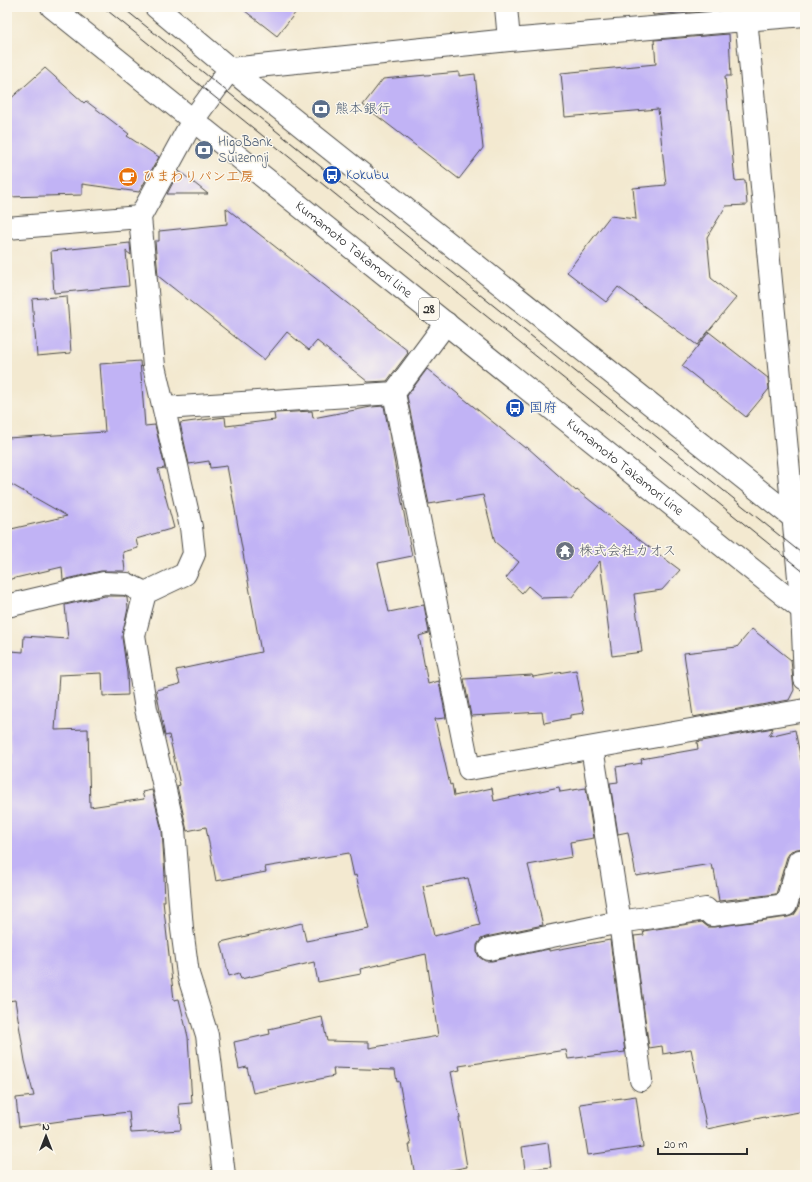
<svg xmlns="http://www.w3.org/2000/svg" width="812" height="1182" font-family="'Indie Flower','Klee One',sans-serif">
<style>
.building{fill:#c1b3f5;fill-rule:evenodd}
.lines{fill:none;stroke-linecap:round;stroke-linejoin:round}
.minor-casing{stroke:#494844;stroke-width:24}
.major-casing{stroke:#494844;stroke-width:24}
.minor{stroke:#fff;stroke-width:22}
.major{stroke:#fff;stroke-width:22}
.tram{stroke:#2b2b2b;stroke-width:1}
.labels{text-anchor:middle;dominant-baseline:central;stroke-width:3;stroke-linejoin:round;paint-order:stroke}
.shield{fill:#fbf7ec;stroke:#696865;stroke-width:1}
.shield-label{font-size:13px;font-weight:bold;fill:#2b2b2b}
.service-label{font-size:14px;fill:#4e5e75;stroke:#fbf7ec;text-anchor:start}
.transit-label{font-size:14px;fill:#164399;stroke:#fbf7ec;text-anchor:start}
.food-label{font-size:14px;fill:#c56008;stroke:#fbf7ec;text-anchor:start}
.street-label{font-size:14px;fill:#2b2b2b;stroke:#fbf7ec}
.worship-label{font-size:14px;fill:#5b616d;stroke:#fbf7ec;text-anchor:start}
</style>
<rect width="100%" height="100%" fill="#fbf7ec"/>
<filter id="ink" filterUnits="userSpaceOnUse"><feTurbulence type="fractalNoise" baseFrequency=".025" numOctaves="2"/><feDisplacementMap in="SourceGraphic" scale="8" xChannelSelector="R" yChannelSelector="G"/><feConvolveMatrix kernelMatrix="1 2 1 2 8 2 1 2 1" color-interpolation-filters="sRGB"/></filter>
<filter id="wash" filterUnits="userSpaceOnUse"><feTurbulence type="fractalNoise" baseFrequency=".012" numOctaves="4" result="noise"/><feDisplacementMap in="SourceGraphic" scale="16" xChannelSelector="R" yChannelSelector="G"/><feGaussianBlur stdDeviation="0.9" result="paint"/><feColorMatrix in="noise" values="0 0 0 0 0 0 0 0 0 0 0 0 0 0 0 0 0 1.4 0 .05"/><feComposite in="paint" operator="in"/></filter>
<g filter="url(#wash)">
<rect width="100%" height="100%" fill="#f3e9d0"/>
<g id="blocks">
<!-- building -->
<path class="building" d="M240 7H300L277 36Z
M652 7H727V9L653 15Z
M729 34 731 76H725L735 181 745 180 747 205 726 206 707 237 711 278 736 298 697 345 618 287 606 302 567 272 610 216 636 219 633 188 666 185 658 109 565 117 561 73 656 64 654 40Z
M45 68 84 103 86 101 129 134 127 136 159 157 139 192 82 184V195L7 197V102Z
M459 72V76L475 74 483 148 459 179 363 105 383 79Z
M179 171 208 194H167Z
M226 208 408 351 407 352 408 353 387 381 368 382 317 341 309 350 287 332 264 360 158 276 155 241H159V231L227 224Z
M130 243 131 255 126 251 129 286 54 293 51 251Z
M67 296 71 353 37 356 32 299Z
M709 332 768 378 769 389 746 417 682 366Z
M140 361 145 426 155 425 165 468 158 469 174 528 136 539 138 548 123 552 125 571H101L63 580 62 567 7 580V530L67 516 7 482V438L105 432 100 364Z
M427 369 525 448 527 447 576 491 577 490 641 541 680 570 662 590 634 594 642 652 612 656 600 561 572 597 542 598 528 586 522 593 506 578 519 562 495 542 483 495 429 504 407 396Z
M384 406 412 556 378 563 389 612 424 605 429 633 419 636 428 684 439 681 446 718 435 719 450 785 452 784 454 796 492 788 494 801 559 787 560 792 586 788 594 838 570 842 572 857 528 865 543 925 486 937 481 939 477 945V952L479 957 485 961H492L549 949V951L610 940 625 1052 568 1059 566 1050 459 1066 460 1070 451 1072 460 1118H459L467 1167 423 1175H415L409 1145H411L399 1081 397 1082 395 1070 333 1068 334 1076 253 1093 247 1067 239 1069 234 1042 270 1034 269 1029 322 1017 327 1041 369 1042V1048L438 1036 426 954 360 969 361 974 318 982 314 962 241 979 239 973 229 976 221 942 302 923 306 941 369 929 356 875 354 876 349 853 265 867 266 872 216 881 206 827 187 831 177 786 180 785 169 735 165 736 156 690 180 684 176 670 261 652 227 466 210 468 209 461 189 464 180 423 225 417 226 426 275 420 274 414 276 413 312 411 313 418 371 407ZM468 878 480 925 434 936 423 886Z
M105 596H124L127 598 128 608 122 637 127 673 128 695 103 696 102 673 59 675 55 730 88 729 90 807 144 799 142 792 152 790 162 831 165 876H164L165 901H163L174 1000 179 999 188 1037 192 1103 179 1104 181 1130 131 1133 129 1112 81 1117 82 1118 19 1127 16 1098 34 1096 25 1061 15 1000 7 1001V753H10L8 684 11 651 23 652 24 636 68 639 65 605Z
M752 629 791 660 794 690 789 700 693 717 684 653 737 647Z
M576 670 584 713 570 715V718L544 723 542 712 471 716 464 679 532 675 533 677Z
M773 728 769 736 795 730 805 779V848L797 849 791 851 787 857 776 894 719 901 714 869H712L711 864 636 876 628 832 618 834 610 783 618 782 616 767 642 763 641 759 698 749 697 742Z
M805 885V1111L765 1118V1117L707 1129 691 1049 663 1054 662 1046 649 1048 634 936 644 935 643 931 702 922 708 927H714L788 917 794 915 798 909Z
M636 1096 643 1147 588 1155 580 1104Z
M548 1143 551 1167 525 1170 522 1147Z"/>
</g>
</g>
<g filter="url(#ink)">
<use href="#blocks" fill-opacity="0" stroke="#494844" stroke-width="1"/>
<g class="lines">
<defs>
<path id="minor" d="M506 7 509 40
M745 7 802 609 805 679
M7 228 140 217
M394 393 446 323
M164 408 394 393 469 769 805 710
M7 606 104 583 127 584 145 593
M592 748 620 922 641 1080
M489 949 620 922 706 909 712 915 786 905 799 861 805 860
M224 1175 207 1035 188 974 182 929 174 829 146 709 134 635 145 593 185 574 194 554 191 527 154 366 140 217 193 120 230 69 509 40 805 15"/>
<g id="major">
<path id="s1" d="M52 7 805 612"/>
<path d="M156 7 230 69 805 527"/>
</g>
</defs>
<!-- minor casing -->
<use href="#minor" class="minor-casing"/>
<!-- major casing -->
<use href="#major" class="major-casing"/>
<!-- minor -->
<use href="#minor" class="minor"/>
<!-- major -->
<use href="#major" class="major"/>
<!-- tram -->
<path class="tram" d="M103 7 805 573
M122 7 805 556"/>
</g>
</g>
<!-- icons -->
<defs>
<symbol id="bank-disc" viewBox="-11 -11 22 22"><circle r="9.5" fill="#5c6f8a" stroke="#fbf7ec"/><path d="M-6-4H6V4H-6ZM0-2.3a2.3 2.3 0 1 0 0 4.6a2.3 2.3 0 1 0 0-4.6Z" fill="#fff"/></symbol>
<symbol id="bus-disc" viewBox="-11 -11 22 22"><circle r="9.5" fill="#1a4fb4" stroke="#fbf7ec"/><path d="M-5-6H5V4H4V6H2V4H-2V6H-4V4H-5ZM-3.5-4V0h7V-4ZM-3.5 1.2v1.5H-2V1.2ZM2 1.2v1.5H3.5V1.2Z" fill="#fff"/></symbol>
<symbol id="cafe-disc" viewBox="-11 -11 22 22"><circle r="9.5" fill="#e8710a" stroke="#fbf7ec"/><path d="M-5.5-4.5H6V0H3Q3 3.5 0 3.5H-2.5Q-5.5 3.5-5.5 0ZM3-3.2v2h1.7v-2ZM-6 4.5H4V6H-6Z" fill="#fff"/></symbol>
<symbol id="temple-disc" viewBox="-11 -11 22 22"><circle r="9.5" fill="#6b7280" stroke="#fbf7ec"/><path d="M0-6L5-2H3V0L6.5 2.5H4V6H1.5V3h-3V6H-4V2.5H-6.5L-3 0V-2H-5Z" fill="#fff"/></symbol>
</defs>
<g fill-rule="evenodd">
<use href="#bank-disc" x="310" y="98" width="22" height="22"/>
<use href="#bank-disc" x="193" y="139" width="22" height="22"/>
<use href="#bus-disc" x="321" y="164" width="22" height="22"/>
<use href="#cafe-disc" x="117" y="166" width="22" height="22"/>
<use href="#bus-disc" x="504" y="397" width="22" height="22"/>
<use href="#temple-disc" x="554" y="540" width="22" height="22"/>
</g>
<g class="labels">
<!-- shield labels -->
<rect class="shield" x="419" y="298" width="20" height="22" rx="3"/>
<g class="shield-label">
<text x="429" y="309">28</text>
</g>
<!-- service labels -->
<g class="service-label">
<text x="335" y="109">熊本銀行</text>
<text x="218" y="142">HigoBank<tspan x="218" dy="16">Suizennji</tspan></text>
</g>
<!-- transit labels -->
<g class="transit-label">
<text x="346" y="175">Kokubu</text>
<text x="529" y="408">国府</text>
</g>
<!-- food labels -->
<g class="food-label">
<text x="142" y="177">ひまわりパン工房</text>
</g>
<!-- street labels -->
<g class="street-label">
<text stroke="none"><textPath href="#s1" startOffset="387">Kumamoto Takamori Line</textPath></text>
<text stroke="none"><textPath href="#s1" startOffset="735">Kumamoto Takamori Line</textPath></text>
</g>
<!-- worship labels -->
<g class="worship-label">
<text x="579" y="551">株式会社カオス</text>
</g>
</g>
<!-- margin -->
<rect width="812" height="1182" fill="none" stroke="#fbf7ec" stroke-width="24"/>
<!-- north arrow -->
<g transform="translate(46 1136)" stroke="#fbf7ec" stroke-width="3" paint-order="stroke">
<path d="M0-3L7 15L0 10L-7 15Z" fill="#2b2b2b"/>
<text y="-6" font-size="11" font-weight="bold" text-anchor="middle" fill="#2b2b2b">N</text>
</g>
<!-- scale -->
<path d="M658 1148v6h89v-6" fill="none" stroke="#2b2b2b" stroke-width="2"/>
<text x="664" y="1148" font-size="12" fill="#2b2b2b" stroke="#fbf7ec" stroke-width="3" paint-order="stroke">20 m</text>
</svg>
